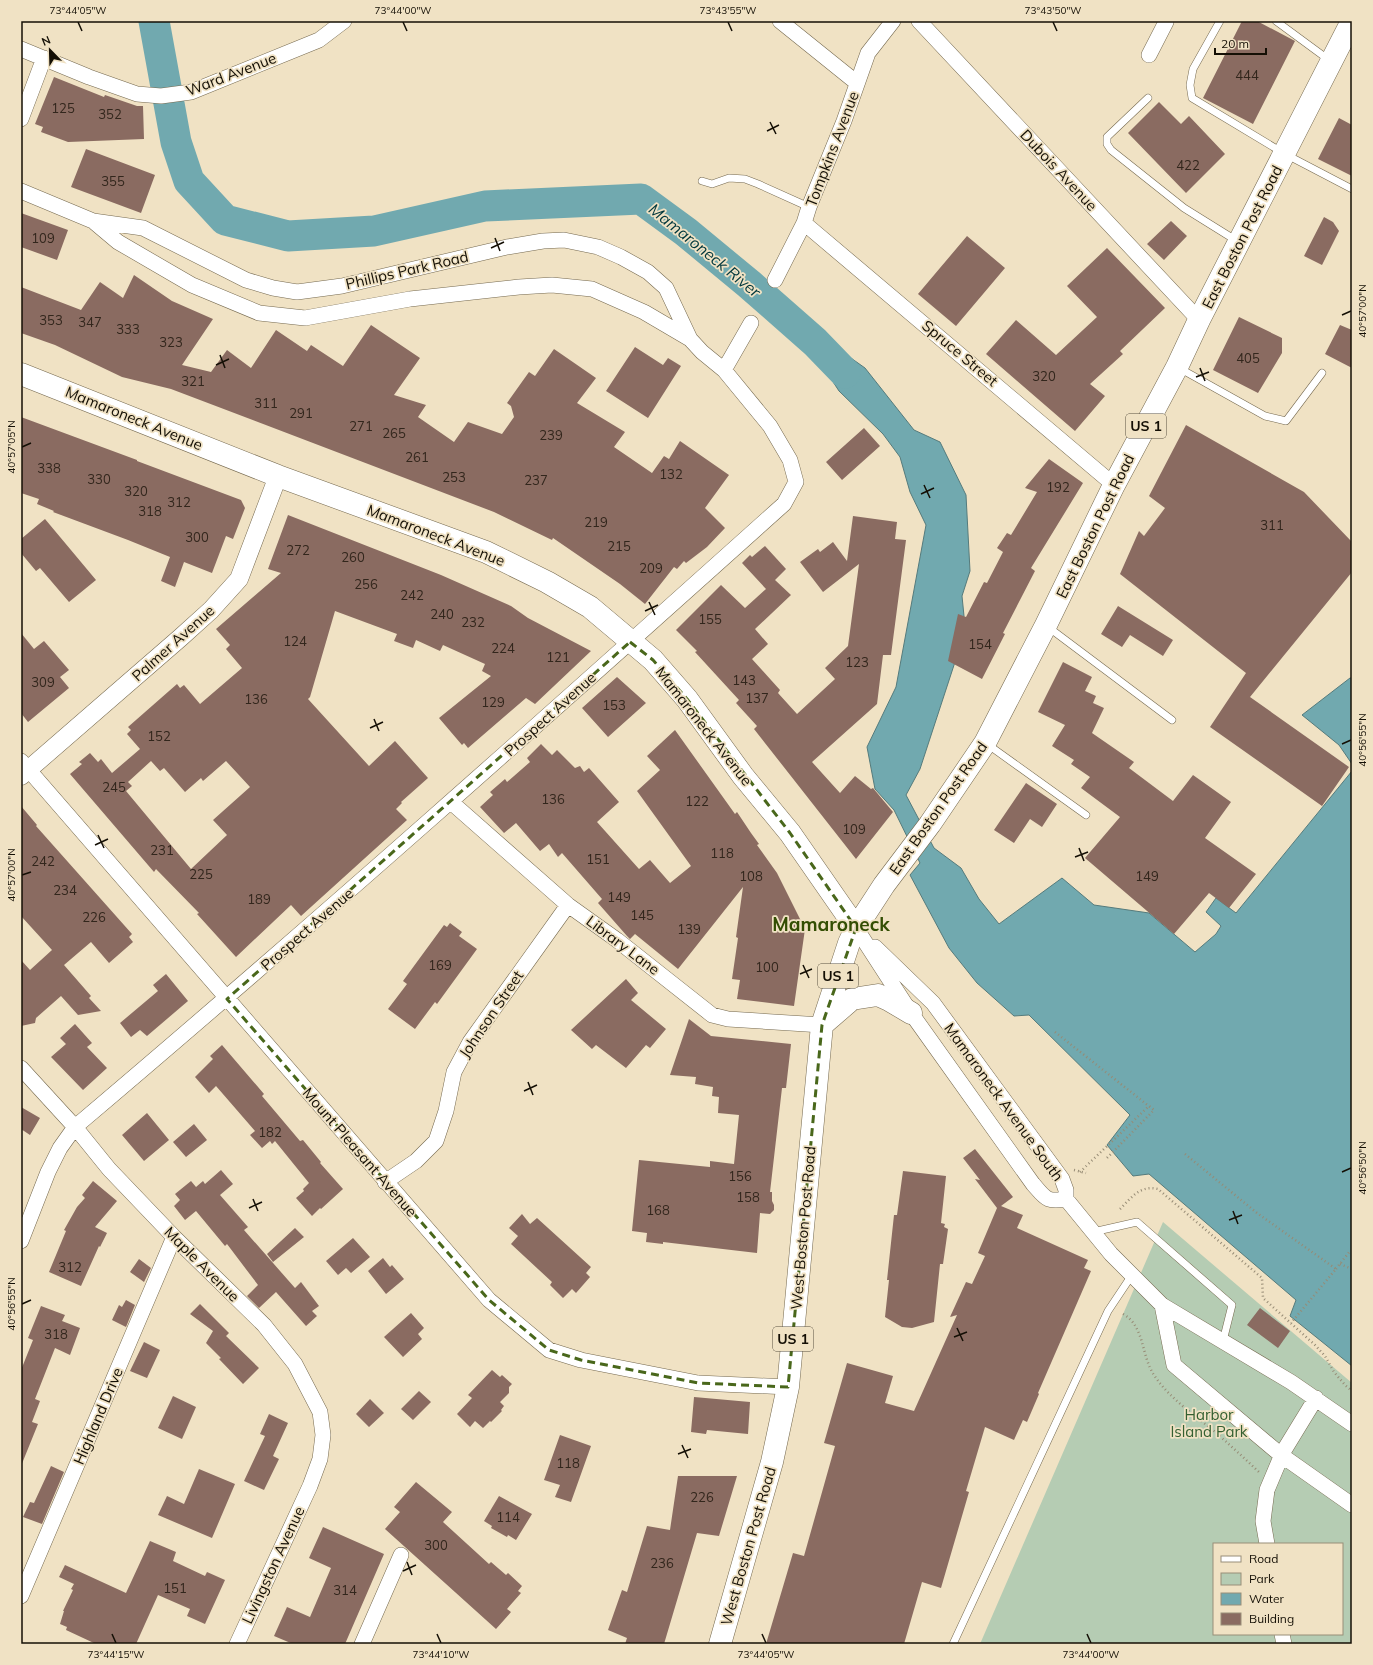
<svg xmlns="http://www.w3.org/2000/svg" width="1373" height="1665" font-family="Mulish,sans-serif">
<style>
.green{fill:#b5ccb3;fill-rule:evenodd}
.water{fill:#71a9af;stroke:#557b7c}
.lines{fill:none;stroke-linecap:round;stroke-linejoin:round}
.river{stroke:#71a9af;stroke-width:31}
.building{fill:#8a6b61;fill-rule:evenodd}
.service-casing{stroke:#75694f;stroke-width:8}
.minor-casing{stroke:#75694f;stroke-width:16}
.tertiary-casing{stroke:#75694f;stroke-width:19}
.primary-casing{stroke:#75694f;stroke-width:23}
.path{stroke:#968b75;stroke-width:2.5;stroke-dasharray:1 3;stroke-linecap:butt}
.service{stroke:#fff;stroke-width:7}
.minor{stroke:#fff;stroke-width:15}
.tertiary{stroke:#fff;stroke-width:18}
.primary{stroke:#fff;stroke-width:22}
.marked{fill:none;stroke:#49671b;stroke-width:3;stroke-dasharray:8 5;stroke-linejoin:round}
.ticks{fill:none;stroke:#140f05;stroke-width:1.5}
.labels{text-anchor:middle;dominant-baseline:central;stroke-width:3.5;stroke-linejoin:round;paint-order:stroke}
.number-label{font-size:13px;fill:#32261c}
.shield{fill:#f0e2c4;stroke:#564e3e;stroke-width:1}
.shield-label{font-size:14px;font-weight:bold;fill:#140f05}
.street-label{font-size:15px;fill:#140f05;stroke:#f0e2c4}
.park-label{font-size:15px;fill:#346031;stroke:#f0e2c4}
.water-label{font-size:16px;font-style:italic;fill:#00373c;stroke:#f0e2c4}
.district-label{font-size:19px;font-weight:bold;fill:#334e03;stroke:#f0e2c4}
.neatline{fill:none;stroke:#140f05;stroke-width:1.5}
.ticks-label{font-size:10px;text-anchor:middle;fill:#140f05}
</style>
<rect width="100%" height="100%" fill="#f0e2c4"/>
<!-- green -->
<path class="green" d="M1163 1222 1352 1383V1644H980ZM1214 1544H1342V1634H1214Z"/>
<!-- water -->
<path class="water" d="M817 334 865 368 914 430 940 442 966 495 970 571 962 596 964 616 955 662 920 769 906 795 934 848 961 868 979 899 999 924 1062 878 1094 905 1149 913 1195 952 1216 934 1221 926 1206 912 1216 898 1236 913 1352 771V1366L1290 1316 1296 1300 1149 1174 1133 1176 1107 1145 1130 1115 1029 1015 1014 1016 977 983 949 948 910 875 920 863 894 810 875 789 867 747 896 687 926 525 910 492 900 457 883 434 839 391 813 351Z
M1350 678H1352V764L1339 745 1302 715Z"/>
<g class="lines">
<!-- river -->
<path class="river" d="M154 21 176 142 189 181 225 220 288 236 374 231 485 206 641 199 686 232 749 284 815 342 845 373"/>
</g>
<!-- building -->
<path class="building" d="M1242 21H1257L1295 41 1253 124 1203 98Z
M54 77 104 97 105 95 137 106H143L144 139 68 142 41 132 43 127 35 124Z
M1159 102 1181 124 1189 116 1225 154 1186 193 1128 133Z
M1339 118 1352 125V176L1318 159Z
M86 149 155 175 141 213 71 187Z
M21 213 68 230 57 260 21 247Z
M1324 217 1333 222 1339 231 1322 265 1304 256Z
M1171 221 1187 236 1164 260 1147 244Z
M967 236 1005 268 956 326 918 294Z
M1107 248 1165 308 1120 351 1123 354 1090 384 1105 396 1075 431 986 354 1016 320 1056 355 1097 317 1067 286Z
M134 275 172 301 213 319 182 365 211 372 227 350 251 368 276 330 307 351 311 345 343 366 371 325 420 358 394 395 426 405 418 417 454 442 468 422 502 434 514 417 511 406 507 403 529 372 535 376 554 349 596 378 577 403 625 432 614 447 652 473 664 456 669 459 680 441 729 475 705 508 725 528 707 547 686 563 684 561 677 569 674 567 645 604 620 584 553 538 552 540 494 512 171 389 122 377 55 345 21 333V287L81 310 100 282 123 298Z
M1239 317 1282 338V353L1258 393 1213 370Z
M1340 325 1352 330V368L1325 354Z
M635 347 663 365 668 358 681 366 648 418 606 391Z
M21 417 137 460V461L241 500 245 508 233 539 226 536 212 573 184 562 175 587 161 581 170 557 128 540 53 512 54 511 37 504 39 499 21 493Z
M1186 425 1304 492 1352 542V572L1250 697 1349 767 1322 806 1210 727 1246 673 1120 574 1139 531 1144 536 1165 508 1149 496Z
M864 428 880 446 842 480 826 462Z
M1049 459 1083 483 1031 568 1035 571 1003 633 1005 634 982 679 948 661 958 614 966 617 984 582 987 583 1003 552 997 548 1007 533 1011 535 1037 492 1025 488Z
M288 515 441 575 511 606 528 618 591 651 535 704 526 698 468 748 464 743 462 745 439 718 491 676 482 671 485 664 443 645 440 651 416 640 413 648 394 641 397 634 335 611 310 697 308 699 369 766 395 741 428 778 401 802 402 803 396 809 407 820 301 916 291 905 236 957 197 914 199 913 156 869 154 872 70 774 82 764 79 762 90 753 98 762 101 759 112 773 140 749 127 734 131 730 128 727 177 684 180 688 184 685 200 704 242 668 226 649 230 645 216 629 281 573 268 569ZM151 761 160 771 164 768 185 792 201 778 203 781 226 761 250 787 213 820 227 835 191 869 126 791 132 786 128 782Z
M853 516 897 522 895 539 906 540 891 655H883L877 704 812 762 840 793 855 776 871 789 873 788 893 812 856 859 754 729 757 726 736 703 739 700 695 652 697 651 676 630 721 585 745 608 766 589 742 563 750 555 752 557 765 546 786 569 775 580 791 595 755 629 768 644 752 659 780 690 778 693 797 714 835 679 825 668 848 646 859 564 823 592 800 562 818 549 820 552 833 542 847 561Z
M45 519 96 580 69 602 40 568 36 571 21 553V539Z
M1118 606 1173 640 1163 656 1130 635 1122 647 1101 634Z
M21 633 34 649 44 641 69 670 60 677 69 688 28 722 21 713Z
M1063 662 1092 677 1085 691 1096 696 1093 703 1104 708 1092 733 1134 762 1129 768 1173 801 1193 775 1231 802 1205 838 1256 874 1229 908 1209 893 1174 934 1085 858 1120 817 1081 788 1090 777 1071 764 1074 760 1052 746 1065 725 1038 712Z
M617 677 646 703 608 737 582 708Z
M675 730 735 814 737 812 751 833 759 844 757 845 777 873 805 929 794 1006 737 999 740 980 732 979 738 938 736 937 743 887 678 969 635 934 630 939 627 936 598 903 602 899 562 853 558 857 549 844 540 851 516 823 504 833 480 807 493 795 490 792 505 779 507 782 530 762 527 758 541 744 552 755 557 750 575 768 580 766 584 772 589 768 619 802 597 822 639 869 650 860 670 883 691 866 637 791 660 770 647 756Z
M1026 783 1057 804 1042 827 1030 819 1014 843 994 830Z
M21 806 37 825 36 826 132 934 129 937 133 942 109 963 91 942 64 965 91 996 89 998 101 1011 78 1015 61 996 36 1018 35 1023 21 1026V960L30 970 52 950 21 916Z
M450 923 462 932 459 936 477 949 437 1004 435 1002 415 1029 388 1009 407 984 403 981 444 925 447 927Z
M166 974 188 1001 147 1036 140 1030 131 1037 120 1023 158 991 153 985Z
M626 979 638 993 631 1000 666 1029 650 1048 646 1045 626 1068 596 1045 592 1049 571 1030Z
M689 1019 711 1036 791 1044 786 1088H782L770 1192H772V1201L774 1205V1210L770 1214 760 1213 757 1253 663 1242V1244L646 1242 647 1233 632 1231 639 1160 710 1167V1161L734 1164 739 1115 718 1113 719 1097 712 1096 713 1087 695 1084 696 1077 670 1075Z
M75 1024 92 1043 87 1047 107 1068 83 1090 51 1057 66 1044 60 1038Z
M222 1045 264 1094 262 1096 300 1141 303 1140 321 1162 320 1163 343 1189 321 1209 320 1208 312 1216 296 1198 304 1191 303 1189 309 1183 275 1141 272 1144 270 1141 262 1148 250 1135 255 1131 216 1086 209 1093 195 1077 213 1059 210 1056Z
M21 1107 40 1118 30 1135 21 1129Z
M147 1113 169 1140 144 1161 122 1135Z
M194 1124 207 1140 186 1157 173 1142Z
M975 1149 1013 1197 1001 1206 1023 1215 1017 1228 1088 1260 1084 1268 1091 1271 1038 1393 1039 1394 1027 1422 1023 1420 1014 1440 985 1427 966 1491 969 1492 941 1588 922 1582 904 1644H766L793 1553 804 1556 835 1446 824 1443 847 1363 893 1376 885 1403 914 1411 957 1315 950 1317 966 1282 972 1284 985 1256 978 1253 997 1208 975 1179 980 1180 963 1158Z
M221 1170 233 1184 220 1195 248 1227 244 1230 295 1288 301 1282 319 1306 312 1311 317 1316 306 1326 276 1292 259 1308 247 1296 258 1285 227 1244 225 1246 196 1211 185 1220 174 1206 180 1200 175 1194 191 1181 196 1187 203 1181 205 1184Z
M903 1171 946 1176 941 1223 945 1224 944 1227 948 1229 943 1264H940L934 1322 912 1328 902 1327 885 1317 889 1280H887L894 1215H897Z
M93 1181 117 1201 95 1227 107 1233 100 1247 99 1246 81 1286 49 1272 66 1231 64 1230 77 1207 85 1198 82 1195Z
M522 1214 530 1224 537 1218 591 1267 586 1273 590 1277 576 1293 572 1289 563 1298 550 1285 552 1282 511 1244 518 1236 509 1228Z
M295 1228 304 1237 273 1262 267 1254Z
M353 1238 370 1257 351 1273 346 1268 338 1275 326 1261Z
M383 1258 390 1267 392 1265 404 1279 386 1294 368 1271Z
M139 1259 151 1268 144 1282 130 1272Z
M126 1300 135 1305 126 1327 112 1320 119 1305 122 1307Z
M200 1304 229 1333 226 1336 259 1368 243 1384 219 1359 221 1358 206 1343 213 1331 190 1314Z
M41 1306 65 1315 62 1321 80 1328 70 1355 55 1348 35 1399 40 1401 32 1422 38 1424 21 1466V1370L33 1340 28 1338Z
M1260 1308 1290 1331 1278 1348 1247 1325Z
M411 1313 424 1328 418 1334 422 1339 403 1357 384 1337Z
M144 1342 160 1350 147 1378 130 1371Z
M492 1370 500 1377 502 1375 512 1384 509 1387V1393L500 1402 504 1406 501 1410 502 1411 491 1422 490 1421 483 1428 475 1421 470 1427 457 1414 472 1398 468 1395Z
M419 1391 431 1402 413 1420 401 1409Z
M173 1396 196 1407 182 1439 158 1428Z
M694 1397 750 1402 748 1434 707 1430 706 1434 691 1432Z
M370 1399 384 1413 369 1427 356 1414Z
M269 1414 288 1423 273 1456 279 1459 264 1490 244 1481 265 1436 260 1434Z
M560 1435 591 1446 571 1502 555 1497 560 1485 544 1480Z
M51 1466 64 1472 42 1524 23 1517 30 1502 34 1503Z
M199 1469 235 1484 212 1538 158 1515 167 1496 184 1504Z
M678 1476H737L719 1536 697 1533 664 1644H625L627 1638 608 1630 622 1590 627 1592 647 1526 670 1530Z
M416 1482 452 1512 443 1522 489 1564 491 1562 506 1575 508 1573 522 1586 518 1591 521 1593 507 1609 511 1612 496 1629 385 1529 400 1512 394 1507Z
M499 1496 532 1514 516 1540 508 1535 507 1537 491 1528 492 1526 484 1521Z
M323 1527 384 1554 345 1644H293L274 1636 287 1607 310 1617 331 1568 309 1558Z
M150 1541 176 1552 173 1561 205 1576 207 1572 225 1580 205 1624 187 1616 190 1609 158 1595 136 1644H96L66 1630 67 1627 60 1624 64 1611H63L73 1590 71 1589 74 1584 59 1577 65 1565 126 1593Z"/>
<g class="lines">
<defs>
<path id="service" d="M1220 21 1193 69 1190 85 1192 98 1285 154 1352 189
M1276 21 1329 60
M1148 98 1107 137V144L1111 150 1184 208 1237 241
M702 181 712 184 729 178 745 179 758 184 809 207
M1179 368 1265 416 1286 421 1322 373
M1048 627 1172 720
M987 744 1086 815
M1093 1232 1137 1222 1232 1305 1223 1341
M953 1644 1108 1311 1132 1275"/>
<path id="minor" d="M780 21 857 83
M919 21 1199 320
M21 49 89 77 137 94 161 96 191 92 319 40 344 21
M1149 55 1166 22 1165 21
M21 119 44 58
M21 191 93 221 143 228 246 280 273 288 297 292 342 286 507 247 543 241 564 240 598 247 621 257 648 272 666 288 690 339 702 352 724 370 770 426 790 460 796 482 784 504C550 714 315 924 75 1127L60 1148 48 1172 21 1241
M93 221 118 242 192 285 259 313 305 318 410 299 519 287 552 285 592 289 644 312 690 339
M804 223 1114 485
M775 280 804 223 809 207 844 121 868 53 893 21
M724 370 751 323
M21 761 489 1300 549 1350 581 1360 698 1383 788 1387
M451 802 568 905 617 940 712 1015 728 1019 822 1025
M856 928 911 1013 1033 1184C1046 1199 1046 1202 1066 1199
M875 947 933 1003 1062 1179 1066 1190V1199
M21 1068 75 1127 109 1169 174 1237 264 1325 295 1364 320 1412 323 1435 320 1459 310 1486 237 1644
M385 1182 416 1161 436 1141 446 1111 454 1072 470 1042 568 905
M1066 1199 1111 1254 1162 1305 1291 1382 1352 1424
M1162 1305 1174 1365 1281 1455 1352 1505
M1267 1544 1263 1521 1267 1490 1283 1452 1316 1398
M21 1596 174 1237
M1282 1634 1284 1644
M362 1644 401 1555"/>
<path id="tertiary" d="M21 776 180 638 211 610 239 579 278 476"/>
<path id="primary" d="M21 374 278 476 486 552 547 582 590 607 653 660 687 699 743 776 790 833 856 928
M822 1025 852 999 878 995 889 1000 911 1013
M720 1644 772 1462 788 1387 822 1025 849 943 856 928 884 885 930 824 985 743 1046 625 1114 485 1177 367 1199 320 1352 21"/>
</defs>
<!-- service casing -->
<use href="#service" class="service-casing"/>
<!-- minor casing -->
<use href="#minor" class="minor-casing"/>
<!-- tertiary casing -->
<use href="#tertiary" class="tertiary-casing"/>
<!-- primary casing -->
<use href="#primary" class="primary-casing"/>
<!-- path -->
<path class="path" d="M1055 1032 1150 1107
M1185 1154 1257 1213 1336 1269 1291 1323
M1074 1170 1086 1173
M1080 1172 1149 1106 1154 1110 1106 1159
M1120 1209C1132 1197 1140 1185 1158 1189L1262 1278 1263 1298 1315 1345 1325 1356 1334 1372 1345 1385 1352 1391
M1340 1264 1352 1269
M1336 1269 1350 1251
M1123 1314C1145 1326 1141 1356 1154 1375 1169 1398 1193 1414 1214 1431 1229 1444 1244 1458 1259 1472"/>
<!-- service -->
<use href="#service" class="service"/>
<!-- minor -->
<use href="#minor" class="minor"/>
<!-- tertiary -->
<use href="#tertiary" class="tertiary"/>
<!-- primary -->
<use href="#primary" class="primary"/>
</g>
<!-- marked area -->
<path class="marked" d="M630 642 653 660 687 699 790 833 856 928 822 1025 788 1387 698 1383 581 1360 549 1350 489 1300 227 999Z"/>
<!-- ticks -->
<path class="ticks" d="M78 22 82 31M403 22 407 31M728 22 732 31M1053 22 1057 31M770 122 776 134M767 131 779 125M495 238 500 251M491 248 504 242M1342 315 1351 311M220 355 225 368M216 365 229 359M1200 368 1205 381M1196 377 1209 372M22 447 31 443M924 485 930 498M921 494 934 488M649 602 655 615M645 611 658 605M374 719 379 731M370 728 383 722M1342 744 1351 740M98 835 104 848M95 845 108 839M1079 848 1084 861M1075 857 1088 852M22 875 31 872M803 965 809 978M800 974 812 969M528 1082 533 1095M524 1091 537 1085M1342 1172 1351 1168M253 1199 258 1211M249 1208 262 1202M1233 1211 1238 1224M1229 1220 1242 1215M22 1304 31 1300M957 1328 963 1341M954 1337 967 1332M682 1445 688 1458M678 1454 691 1449M407 1562 412 1575M403 1571 416 1565M112 1634 116 1643M437 1634 441 1643M762 1634 766 1643M1087 1634 1091 1643"/>
<g class="labels">
<!-- number labels -->
<g class="number-label">
<text x="1247" y="75">444</text>
<text x="63" y="108">125</text>
<text x="110" y="114">352</text>
<text x="1188" y="165">422</text>
<text x="113" y="181">355</text>
<text x="43" y="238">109</text>
<text x="51" y="320">353</text>
<text x="90" y="322">347</text>
<text x="128" y="329">333</text>
<text x="171" y="342">323</text>
<text x="1248" y="358">405</text>
<text x="1044" y="376">320</text>
<text x="193" y="381">321</text>
<text x="266" y="403">311</text>
<text x="301" y="413">291</text>
<text x="361" y="426">271</text>
<text x="394" y="433">265</text>
<text x="551" y="435">239</text>
<text x="417" y="457">261</text>
<text x="49" y="468">338</text>
<text x="671" y="474">132</text>
<text x="454" y="477">253</text>
<text x="99" y="479">330</text>
<text x="536" y="480">237</text>
<text x="1058" y="487">192</text>
<text x="136" y="491">320</text>
<text x="179" y="502">312</text>
<text x="150" y="511">318</text>
<text x="596" y="522">219</text>
<text x="1272" y="525">311</text>
<text x="197" y="537">300</text>
<text x="619" y="546">215</text>
<text x="298" y="550">272</text>
<text x="353" y="557">260</text>
<text x="651" y="568">209</text>
<text x="366" y="584">256</text>
<text x="412" y="595">242</text>
<text x="442" y="614">240</text>
<text x="710" y="619">155</text>
<text x="473" y="622">232</text>
<text x="295" y="641">124</text>
<text x="980" y="644">154</text>
<text x="503" y="648">224</text>
<text x="558" y="657">121</text>
<text x="857" y="662">123</text>
<text x="744" y="680">143</text>
<text x="43" y="682">309</text>
<text x="757" y="698">137</text>
<text x="256" y="699">136</text>
<text x="493" y="702">129</text>
<text x="614" y="705">153</text>
<text x="159" y="736">152</text>
<text x="114" y="787">245</text>
<text x="553" y="799">136</text>
<text x="697" y="801">122</text>
<text x="854" y="829">109</text>
<text x="162" y="850">231</text>
<text x="722" y="853">118</text>
<text x="598" y="859">151</text>
<text x="43" y="861">242</text>
<text x="201" y="874">225</text>
<text x="751" y="876">108</text>
<text x="1147" y="876">149</text>
<text x="65" y="890">234</text>
<text x="619" y="897">149</text>
<text x="259" y="899">189</text>
<text x="642" y="915">145</text>
<text x="94" y="917">226</text>
<text x="689" y="929">139</text>
<text x="440" y="965">169</text>
<text x="767" y="967">100</text>
<text x="270" y="1132">182</text>
<text x="740" y="1176">156</text>
<text x="748" y="1197">158</text>
<text x="658" y="1210">168</text>
<text x="70" y="1267">312</text>
<text x="56" y="1334">318</text>
<text x="568" y="1463">118</text>
<text x="702" y="1497">226</text>
<text x="508" y="1517">114</text>
<text x="436" y="1545">300</text>
<text x="662" y="1563">236</text>
<text x="175" y="1588">151</text>
<text x="345" y="1590">314</text>
</g>
<!-- shield labels -->
<g class="shield">
<rect x="1126" y="414" width="40" height="24" rx="3"/>
<rect x="818" y="964" width="40" height="24" rx="3"/>
<rect x="773" y="1327" width="40" height="24" rx="3"/>
</g>
<g class="shield-label">
<text x="1146" y="426">US 1</text>
<text x="838" y="976">US 1</text>
<text x="793" y="1339">US 1</text>
</g>
<!-- street labels -->
<g class="street-label">
<text transform="translate(231 74) rotate(-21)">Ward Avenue</text>
<text transform="translate(832 149) rotate(-69)">Tompkins Avenue</text>
<text transform="translate(1059 170) rotate(47)">Dubois Avenue</text>
<text transform="translate(1242 237) rotate(-63)">East Boston Post Road</text>
<text transform="translate(407 270) rotate(-13)">Phillips Park Road</text>
<text transform="translate(960 353) rotate(40)">Spruce Street</text>
<text transform="translate(134 418) rotate(22)">Mamaroneck Avenue</text>
<text transform="translate(1095 526) rotate(-64)">East Boston Post Road</text>
<text transform="translate(436 535) rotate(21)">Mamaroneck Avenue</text>
<text transform="translate(173 643) rotate(-42)">Palmer Avenue</text>
<text transform="translate(550 714) rotate(-42)">Prospect Avenue</text>
<text transform="translate(704 726) rotate(52)">Mamaroneck Avenue</text>
<text transform="translate(938 808) rotate(-55)">East Boston Post Road</text>
<text transform="translate(307 929) rotate(-41)">Prospect Avenue</text>
<text transform="translate(623 945) rotate(37)">Library Lane</text>
<text transform="translate(491 1014) rotate(-56)">Johnson Street</text>
<text transform="translate(1004 1102) rotate(54)">Mamaroneck Avenue South</text>
<text transform="translate(360 1152) rotate(49)">Mount Pleasant Avenue</text>
<text transform="translate(803 1228) rotate(-85)">West Boston Post Road</text>
<text transform="translate(202 1264) rotate(45)">Maple Avenue</text>
<text transform="translate(98 1416) rotate(-67)">Highland Drive</text>
<text transform="translate(748 1546) rotate(-74)">West Boston Post Road</text>
<text transform="translate(273 1565) rotate(-65)">Livingston Avenue</text>
</g>
<!-- park labels -->
<g class="park-label">
<text x="1209" y="1414">Harbor<tspan x="1209" dy="17">Island Park</tspan></text>
</g>
<!-- water labels -->
<g class="water-label">
<text transform="translate(705 250) rotate(39)">Mamaroneck River</text>
</g>
<!-- district labels -->
<g class="district-label">
<text x="831" y="924">Mamaroneck</text>
</g>
</g>
<!-- border -->
<rect width="1373" height="1665" fill="none" stroke="#f0e2c4" stroke-width="44"/>
<!-- legend -->
<rect x="1213" y="1543" width="130" height="92" fill="#f0e2c4" stroke="#988e78"/>
<rect x="1221" y="1556" width="20" height="6" fill="#ffffff" stroke="#988e78"/>
<text x="1249" y="1563" font-size="12" fill="#140f05">Road</text>
<rect x="1221" y="1573" width="20" height="12" fill="#b5ccb3" stroke="#988e78"/>
<text x="1249" y="1583" font-size="12" fill="#140f05">Park</text>
<rect x="1221" y="1593" width="20" height="12" fill="#71a9af" stroke="#988e78"/>
<text x="1249" y="1603" font-size="12" fill="#140f05">Water</text>
<rect x="1221" y="1613" width="20" height="12" fill="#8a6b61" stroke="#988e78"/>
<text x="1249" y="1623" font-size="12" fill="#140f05">Building</text>
<!-- north arrow -->
<g transform="translate(50 50) rotate(337)" stroke="#f0e2c4" stroke-width="3" paint-order="stroke">
<path d="M0-3L7 15L0 10L-7 15Z" fill="#140f05"/>
<text y="-6" font-size="11" font-weight="bold" text-anchor="middle" fill="#140f05">N</text>
</g>
<!-- scale -->
<path d="M1215 48v6h51v-6" fill="none" stroke="#140f05" stroke-width="2"/>
<text x="1221" y="48" font-size="12" fill="#140f05" stroke="#f0e2c4" stroke-width="3" paint-order="stroke">20 m</text>
<rect x="22" y="22" width="1329" height="1621" class="neatline"/>
<g class="ticks-label">
<text x="78" y="14">73°44'05"W</text>
<text x="403" y="14">73°44'00"W</text>
<text x="728" y="14">73°43'55"W</text>
<text x="1053" y="14">73°43'50"W</text>
<text transform="translate(1362 311) rotate(-90)" y="4">40°57'00"N</text>
<text transform="translate(11 447) rotate(-90)" y="4">40°57'05"N</text>
<text transform="translate(1362 740) rotate(-90)" y="4">40°56'55"N</text>
<text transform="translate(11 875) rotate(-90)" y="4">40°57'00"N</text>
<text transform="translate(1362 1168) rotate(-90)" y="4">40°56'50"N</text>
<text transform="translate(11 1304) rotate(-90)" y="4">40°56'55"N</text>
<text x="116" y="1658">73°44'15"W</text>
<text x="441" y="1658">73°44'10"W</text>
<text x="766" y="1658">73°44'05"W</text>
<text x="1091" y="1658">73°44'00"W</text>
</g>
</svg>
